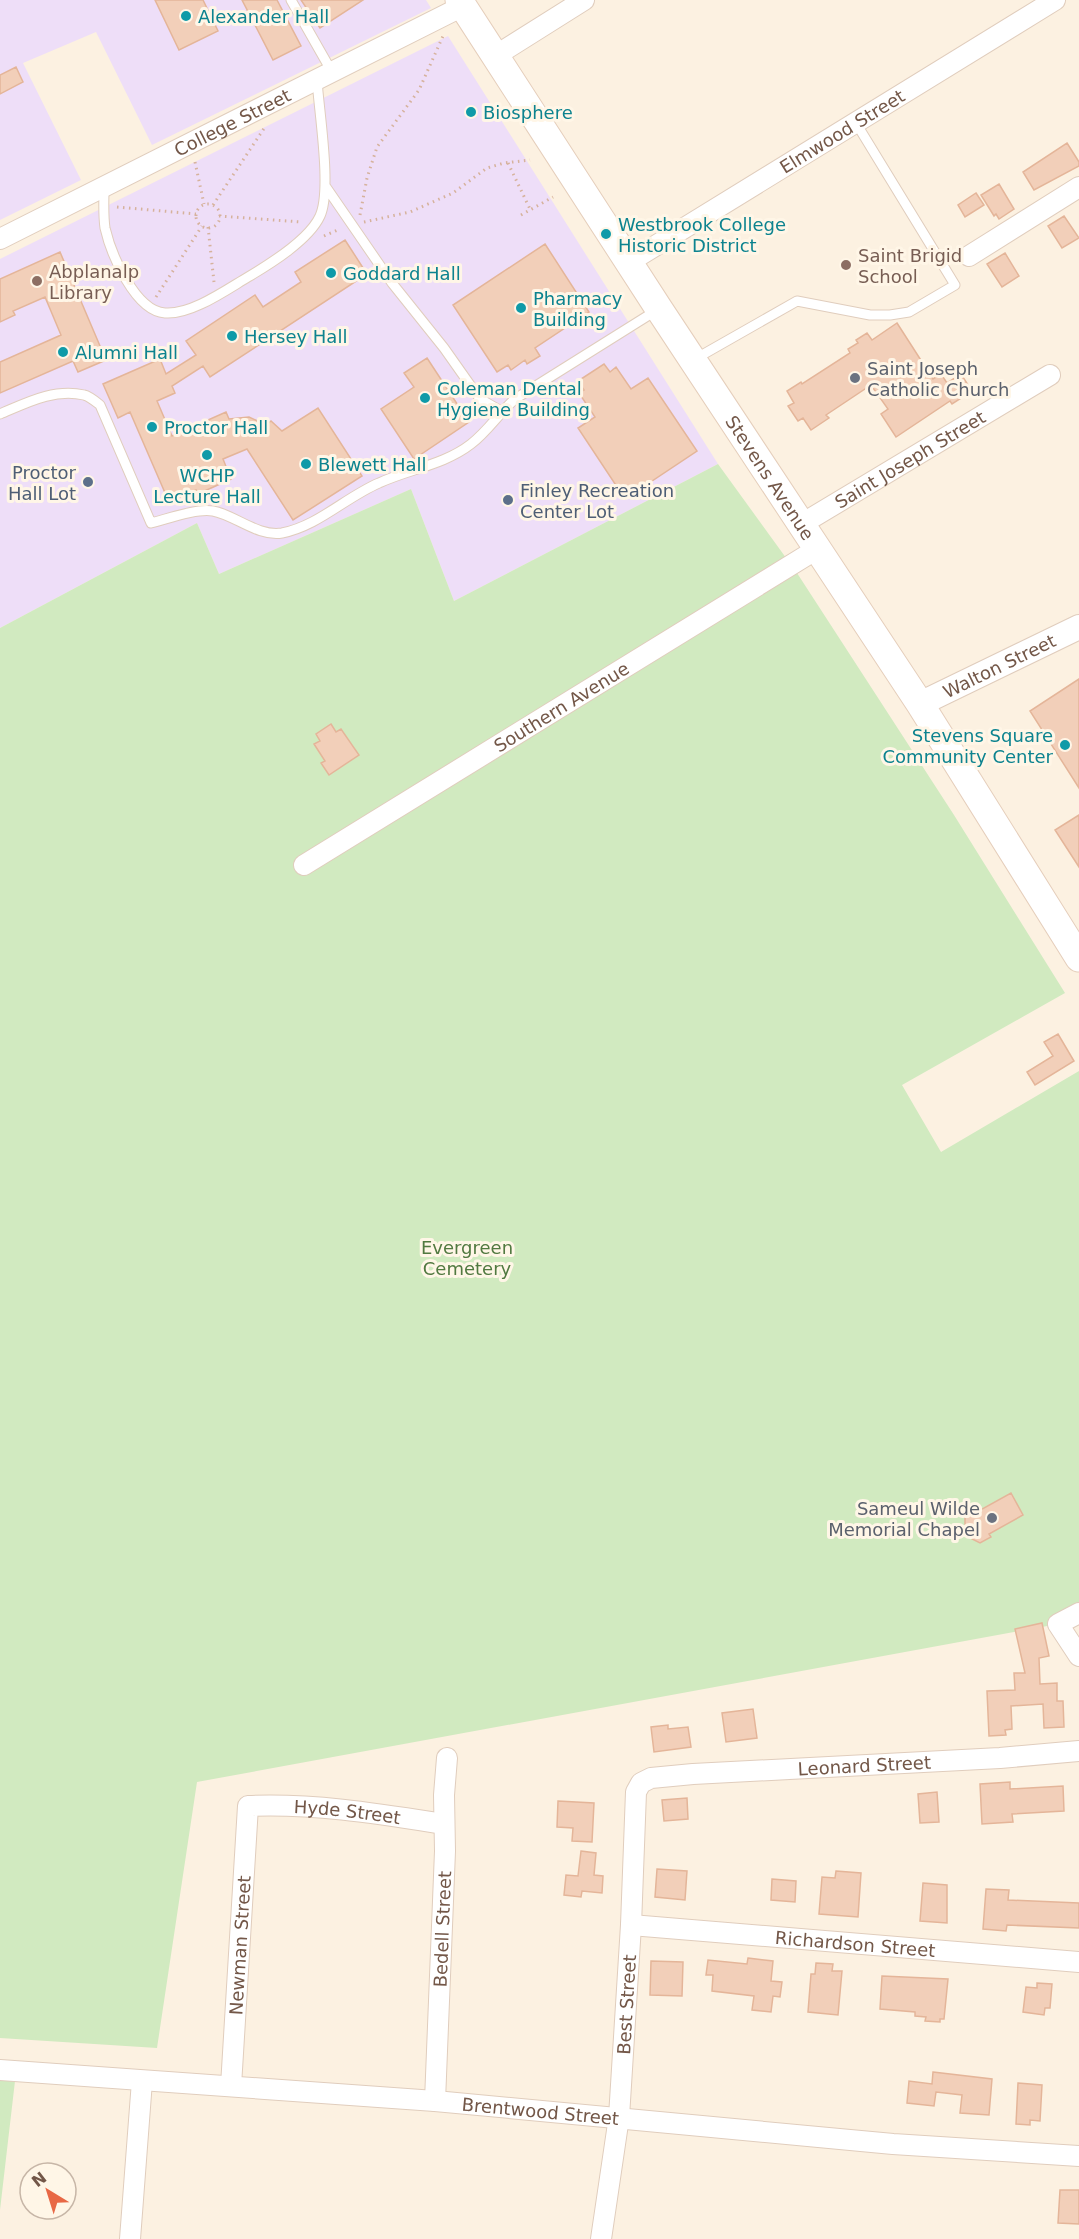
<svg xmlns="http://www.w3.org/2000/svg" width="1079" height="2239" font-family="'DejaVu Sans',sans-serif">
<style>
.education{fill:#eedef8}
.green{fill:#d1eac0}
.building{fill:#f2cfb9;stroke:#e4b599;stroke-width:1.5}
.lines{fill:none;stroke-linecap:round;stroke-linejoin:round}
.service-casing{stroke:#e0cdbd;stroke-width:11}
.minor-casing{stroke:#e0cdbd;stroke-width:22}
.tertiary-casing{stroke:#e0cdbd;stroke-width:26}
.secondary-casing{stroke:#e5cebb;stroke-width:29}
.path{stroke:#d6b29c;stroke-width:3;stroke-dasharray:1.5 4.5;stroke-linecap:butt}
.service{stroke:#fff;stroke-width:9}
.minor{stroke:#fff;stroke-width:20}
.tertiary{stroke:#fff;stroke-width:24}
.secondary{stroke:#fff;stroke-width:27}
.culture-dot{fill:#0f9aa8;stroke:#fff6e7;stroke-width:2}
.education-dot{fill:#8d6e63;stroke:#fff6e7;stroke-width:2}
.worship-dot{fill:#6b7280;stroke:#fff6e7;stroke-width:2}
.service-dot{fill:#5c6f8a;stroke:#fff6e7;stroke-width:2}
.labels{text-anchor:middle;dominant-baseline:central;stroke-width:6;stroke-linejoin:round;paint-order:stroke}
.culture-label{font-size:18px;fill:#0d838f;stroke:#fff6e7;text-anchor:start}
.street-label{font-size:18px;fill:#735748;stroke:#fff6e7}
.education-label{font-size:18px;fill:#785e54;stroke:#fff6e7;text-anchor:start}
.worship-label{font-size:18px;fill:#5b616d;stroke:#fff6e7;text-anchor:start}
.service-label{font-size:18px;fill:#4e5e75;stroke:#fff6e7;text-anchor:end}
.park-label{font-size:18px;fill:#517940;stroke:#fff6e7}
</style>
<rect width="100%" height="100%" fill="#fcf1e1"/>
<!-- education -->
<path class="education" d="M0 0H426L431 8 152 145 96 32 23 63 81 180 0 220Z
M448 36 718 464 454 601 411 489 219 574 197 523 0 628V259Z"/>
<!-- green -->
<path class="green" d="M718 464 797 573 954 815 1065 993 902 1085 941 1152 1079 1071V1612L1058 1624 197 1782 157 2048 0 2038V628L197 523 219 574 411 489 454 601Z
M0 2080 15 2081 0 2210Z"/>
<!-- building -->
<path class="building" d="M155 0H203L218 31 179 50Z
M242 0H277L301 46 273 60Z
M301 0H363L320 28Z
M16 67 23 82 0 94V75Z
M1067 143 1079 162V166L1034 190 1023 172Z
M999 184 1014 209 999 219 996 214 994 216 981 195Z
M976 193 984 205 965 217 958 205Z
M1064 216 1079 238 1062 248 1048 226Z
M345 240 367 274 210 377 203 366 172 386 175 393 157 401 172 436 226 412 229 419 249 417 266 425 271 421 282 431 318 408 362 476 293 520 247 449 223 459 231 479 198 494 196 490 169 502 130 412 118 418 103 384 160 359 166 374 196 355 186 341 255 295 263 307 301 282 295 272Z
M545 244 589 312 535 348 540 356 527 364 525 360 511 370 508 365 497 372 453 305Z
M60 252 106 360 78 372 73 361 0 393V362L61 335 45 297 13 311 15 315 0 322V279Z
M1005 253 1019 276 1002 287 987 264Z
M897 323 933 379 941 374 947 383 961 374 972 391 952 404 950 401 896 437 881 414 888 409 871 385 826 415 829 418 811 430 803 418 798 421 788 406 794 403 787 391 801 382 802 384 850 353 848 349 858 343 856 340 867 333 872 340Z
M427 358 469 422 414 459 381 409 414 387 404 373Z
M604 364 610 372 616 367 631 389 648 378 697 451 625 499 578 428 595 417 579 393 584 390 578 381Z
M1079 679V788L1030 711Z
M331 724 336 732 341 729 359 755 329 775 321 763 325 761 314 744 320 741 316 734Z
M1079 815V867L1055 830Z
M1058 1034 1074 1061 1035 1085 1027 1072 1053 1056 1044 1042Z
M1011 1493 1023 1515 989 1534 991 1537 980 1543 972 1539 965 1528V1515L976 1509 977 1512Z
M1042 1623 1049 1656 1039 1658 1040 1684 1057 1683V1701H1063L1064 1727 1044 1728 1043 1704 1011 1706 1012 1729 1005 1730 1006 1735 989 1736 987 1691 1015 1690 1014 1673H1025L1015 1629Z
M753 1709 757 1738 726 1742 722 1713Z
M668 1725V1729L688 1727 691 1747 654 1752 651 1727Z
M1010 1782V1789L1063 1786 1064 1811 1012 1814 1013 1822 982 1824 980 1784Z
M937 1792 939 1822 920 1823 918 1794Z
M687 1798 688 1819 664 1821 662 1800Z
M558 1801 594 1803 592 1842 572 1841 573 1828 557 1827Z
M581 1851 596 1853 594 1875 603 1876 602 1893 582 1891 581 1897 564 1895 566 1875 578 1876Z
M657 1869 687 1871 685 1900 655 1897Z
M836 1871 861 1873 858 1917 819 1914 822 1877 835 1878Z
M772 1879 796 1881 795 1902 771 1900Z
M923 1883 947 1885V1923L920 1921Z
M986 1889 1009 1890 1008 1900 1079 1903V1928L1007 1925 1006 1931 983 1929Z
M748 1958 773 1961 771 1981 782 1982 780 1997 773 1996 771 2012 752 2010 754 1996 712 1991 713 1975H706L708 1960 747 1964Z
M651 1961 683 1962 682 1996 650 1995Z
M816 1963 833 1964 832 1971H842L838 2015 808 2012 811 1974H815Z
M882 1976 948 1979 944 2019H940V2022L925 2021 926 2017 915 2016V2012L880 2009Z
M1037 1983 1052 1984 1050 2008H1045L1044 2015 1023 2012 1026 1987 1037 1988Z
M933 2072 992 2079 989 2115 960 2113 962 2095 936 2092 934 2106 907 2103 909 2081 932 2084Z
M1018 2083 1042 2085 1040 2121 1030 2120V2125L1016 2124Z
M1060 2190H1079V2224L1058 2223Z"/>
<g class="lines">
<defs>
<path id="service" d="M291 0 332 72
M104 187C104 201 103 214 105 228 111 254 135 311 165 313 191 315 226 290 248 277 270 264 309 240 320 216 332 190 319 112 317 80
M326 187 392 283 444 348 480 399 501 411
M695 359 797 301 870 315H890L909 312 955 285 856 123
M0 414C26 403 54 388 84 395 89 396 95 401 100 405L151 523C167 519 197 508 213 511 235 515 258 537 282 533 318 526 346 497 379 483 409 469 444 465 471 444 488 431 499 413 515 399L657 310"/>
<g id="minor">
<path d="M495 56 584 0"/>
<path id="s1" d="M0 239 463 6"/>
<path d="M969 256 1079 187"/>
<path id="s2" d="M629 262 1055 0"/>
<path id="s3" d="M800 525 1050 375"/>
<path id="s4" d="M304 865 817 549"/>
<path d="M1079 1613 1058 1624 1079 1656"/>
<path id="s5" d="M631 1925 1079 1962"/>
<path id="s6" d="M0 2070 435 2101 893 2144 1079 2156"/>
<path id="s7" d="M231 2086 248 1806C314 1803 380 1814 444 1824"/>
<path id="s8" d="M435 2101 445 1851 444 1795 447 1758"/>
<path d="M130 2239 142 2081"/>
<path id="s9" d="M601 2239 619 2117 631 1925 636 1792 641 1783 651 1778 693 1774 1000 1758 1079 1751"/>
</g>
<g id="tertiary">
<path id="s10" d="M920 704 1079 627"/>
</g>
<g id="secondary">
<path id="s11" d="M459 0 659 309 920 704 1079 958"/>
</g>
</defs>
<!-- service casing -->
<use href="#service" class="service-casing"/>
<!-- minor casing -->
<use href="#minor" class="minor-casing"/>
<!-- tertiary casing -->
<use href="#tertiary" class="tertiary-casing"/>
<!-- secondary casing -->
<use href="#secondary" class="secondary-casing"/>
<!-- path -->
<path class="path" d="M195 162 204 204
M508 163 530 209
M196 216a12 12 0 1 1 24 0a12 12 0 1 1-24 0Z
M213 205 265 127
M117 207 196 214
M360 215 367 178 377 147 419 90 443 36
M521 215 553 197
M219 216 301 222
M364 222 410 212 453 193 487 168 504 163 530 160
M208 227 214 282
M324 236 340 229
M156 297 202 226"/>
<!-- service -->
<use href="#service" class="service"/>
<!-- minor -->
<use href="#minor" class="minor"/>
<!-- tertiary -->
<use href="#tertiary" class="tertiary"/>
<!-- secondary -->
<use href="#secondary" class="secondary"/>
</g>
<!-- markers -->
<g class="culture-dot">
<circle cx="186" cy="16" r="6"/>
<circle cx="471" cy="112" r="6"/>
<circle cx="606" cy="234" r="6"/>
<circle cx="331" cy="273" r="6"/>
<circle cx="521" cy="308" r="6"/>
<circle cx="232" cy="336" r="6"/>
<circle cx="63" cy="352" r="6"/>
<circle cx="425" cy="398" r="6"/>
<circle cx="152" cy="427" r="6"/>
<circle cx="207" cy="455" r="6"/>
<circle cx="306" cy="464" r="6"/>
<circle cx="1065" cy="745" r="6"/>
</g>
<g class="education-dot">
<circle cx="846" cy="265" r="6"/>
<circle cx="37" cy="281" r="6"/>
</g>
<g class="worship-dot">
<circle cx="855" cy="378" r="6"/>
<circle cx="992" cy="1518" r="6"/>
</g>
<g class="service-dot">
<circle cx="88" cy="482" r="6"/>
<circle cx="508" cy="500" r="6"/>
</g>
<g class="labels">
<!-- culture labels -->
<g class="culture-label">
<text x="198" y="16">Alexander Hall</text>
<text x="483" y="112">Biosphere</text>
<text x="618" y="224">Westbrook College<tspan x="618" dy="21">Historic District</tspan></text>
<text x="343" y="273">Goddard Hall</text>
<text x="533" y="298">Pharmacy<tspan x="533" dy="21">Building</tspan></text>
<text x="244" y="336">Hersey Hall</text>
<text x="75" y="352">Alumni Hall</text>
<text x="437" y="388">Coleman Dental<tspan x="437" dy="21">Hygiene Building</tspan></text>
<text x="164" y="427">Proctor Hall</text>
<text x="318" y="464">Blewett Hall</text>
<text x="207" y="475" text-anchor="middle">WCHP<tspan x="207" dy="21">Lecture Hall</tspan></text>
<text x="1053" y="735" text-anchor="end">Stevens Square<tspan x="1053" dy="21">Community Center</tspan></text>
</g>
<!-- street labels -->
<g class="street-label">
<text stroke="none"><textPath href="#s1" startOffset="260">College Street</textPath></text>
<text stroke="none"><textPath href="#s2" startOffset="250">Elmwood Street</textPath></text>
<text stroke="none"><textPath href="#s3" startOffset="128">Saint Joseph Street</textPath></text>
<text stroke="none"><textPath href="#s11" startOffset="570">Stevens Avenue</textPath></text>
<text stroke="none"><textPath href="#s10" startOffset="88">Walton Street</textPath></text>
<text stroke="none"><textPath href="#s4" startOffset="302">Southern Avenue</textPath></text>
<text stroke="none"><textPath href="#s9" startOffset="684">Leonard Street</textPath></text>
<text stroke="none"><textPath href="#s7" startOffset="380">Hyde Street</textPath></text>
<text stroke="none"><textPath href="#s8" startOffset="172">Bedell Street</textPath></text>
<text stroke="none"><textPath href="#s5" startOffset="225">Richardson Street</textPath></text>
<text stroke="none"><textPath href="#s7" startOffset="141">Newman Street</textPath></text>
<text stroke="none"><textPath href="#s9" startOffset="236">Best Street</textPath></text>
<text stroke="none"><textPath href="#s6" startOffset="542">Brentwood Street</textPath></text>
</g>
<!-- education labels -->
<g class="education-label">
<text x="858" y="255">Saint Brigid<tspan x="858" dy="21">School</tspan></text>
<text x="49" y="271">Abplanalp<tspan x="49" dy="21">Library</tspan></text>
</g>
<!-- worship labels -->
<g class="worship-label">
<text x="867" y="368">Saint Joseph<tspan x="867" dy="21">Catholic Church</tspan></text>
<text x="980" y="1508" text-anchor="end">Sameul Wilde<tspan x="980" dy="21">Memorial Chapel</tspan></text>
</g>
<!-- service labels -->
<g class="service-label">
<text x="76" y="472">Proctor<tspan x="76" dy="21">Hall Lot</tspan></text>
<text x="520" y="490" text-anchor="start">Finley Recreation<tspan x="520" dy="21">Center Lot</tspan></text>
</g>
<!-- park labels -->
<g class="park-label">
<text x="467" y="1247">Evergreen<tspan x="467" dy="21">Cemetery</tspan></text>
</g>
</g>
<!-- north arrow -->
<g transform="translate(48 2191) rotate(322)"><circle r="28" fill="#fff6e7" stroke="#c7b6a7" stroke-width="1.5"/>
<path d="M0-4.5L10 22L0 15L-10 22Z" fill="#e86845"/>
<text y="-9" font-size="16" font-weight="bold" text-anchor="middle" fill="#735748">N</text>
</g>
</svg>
